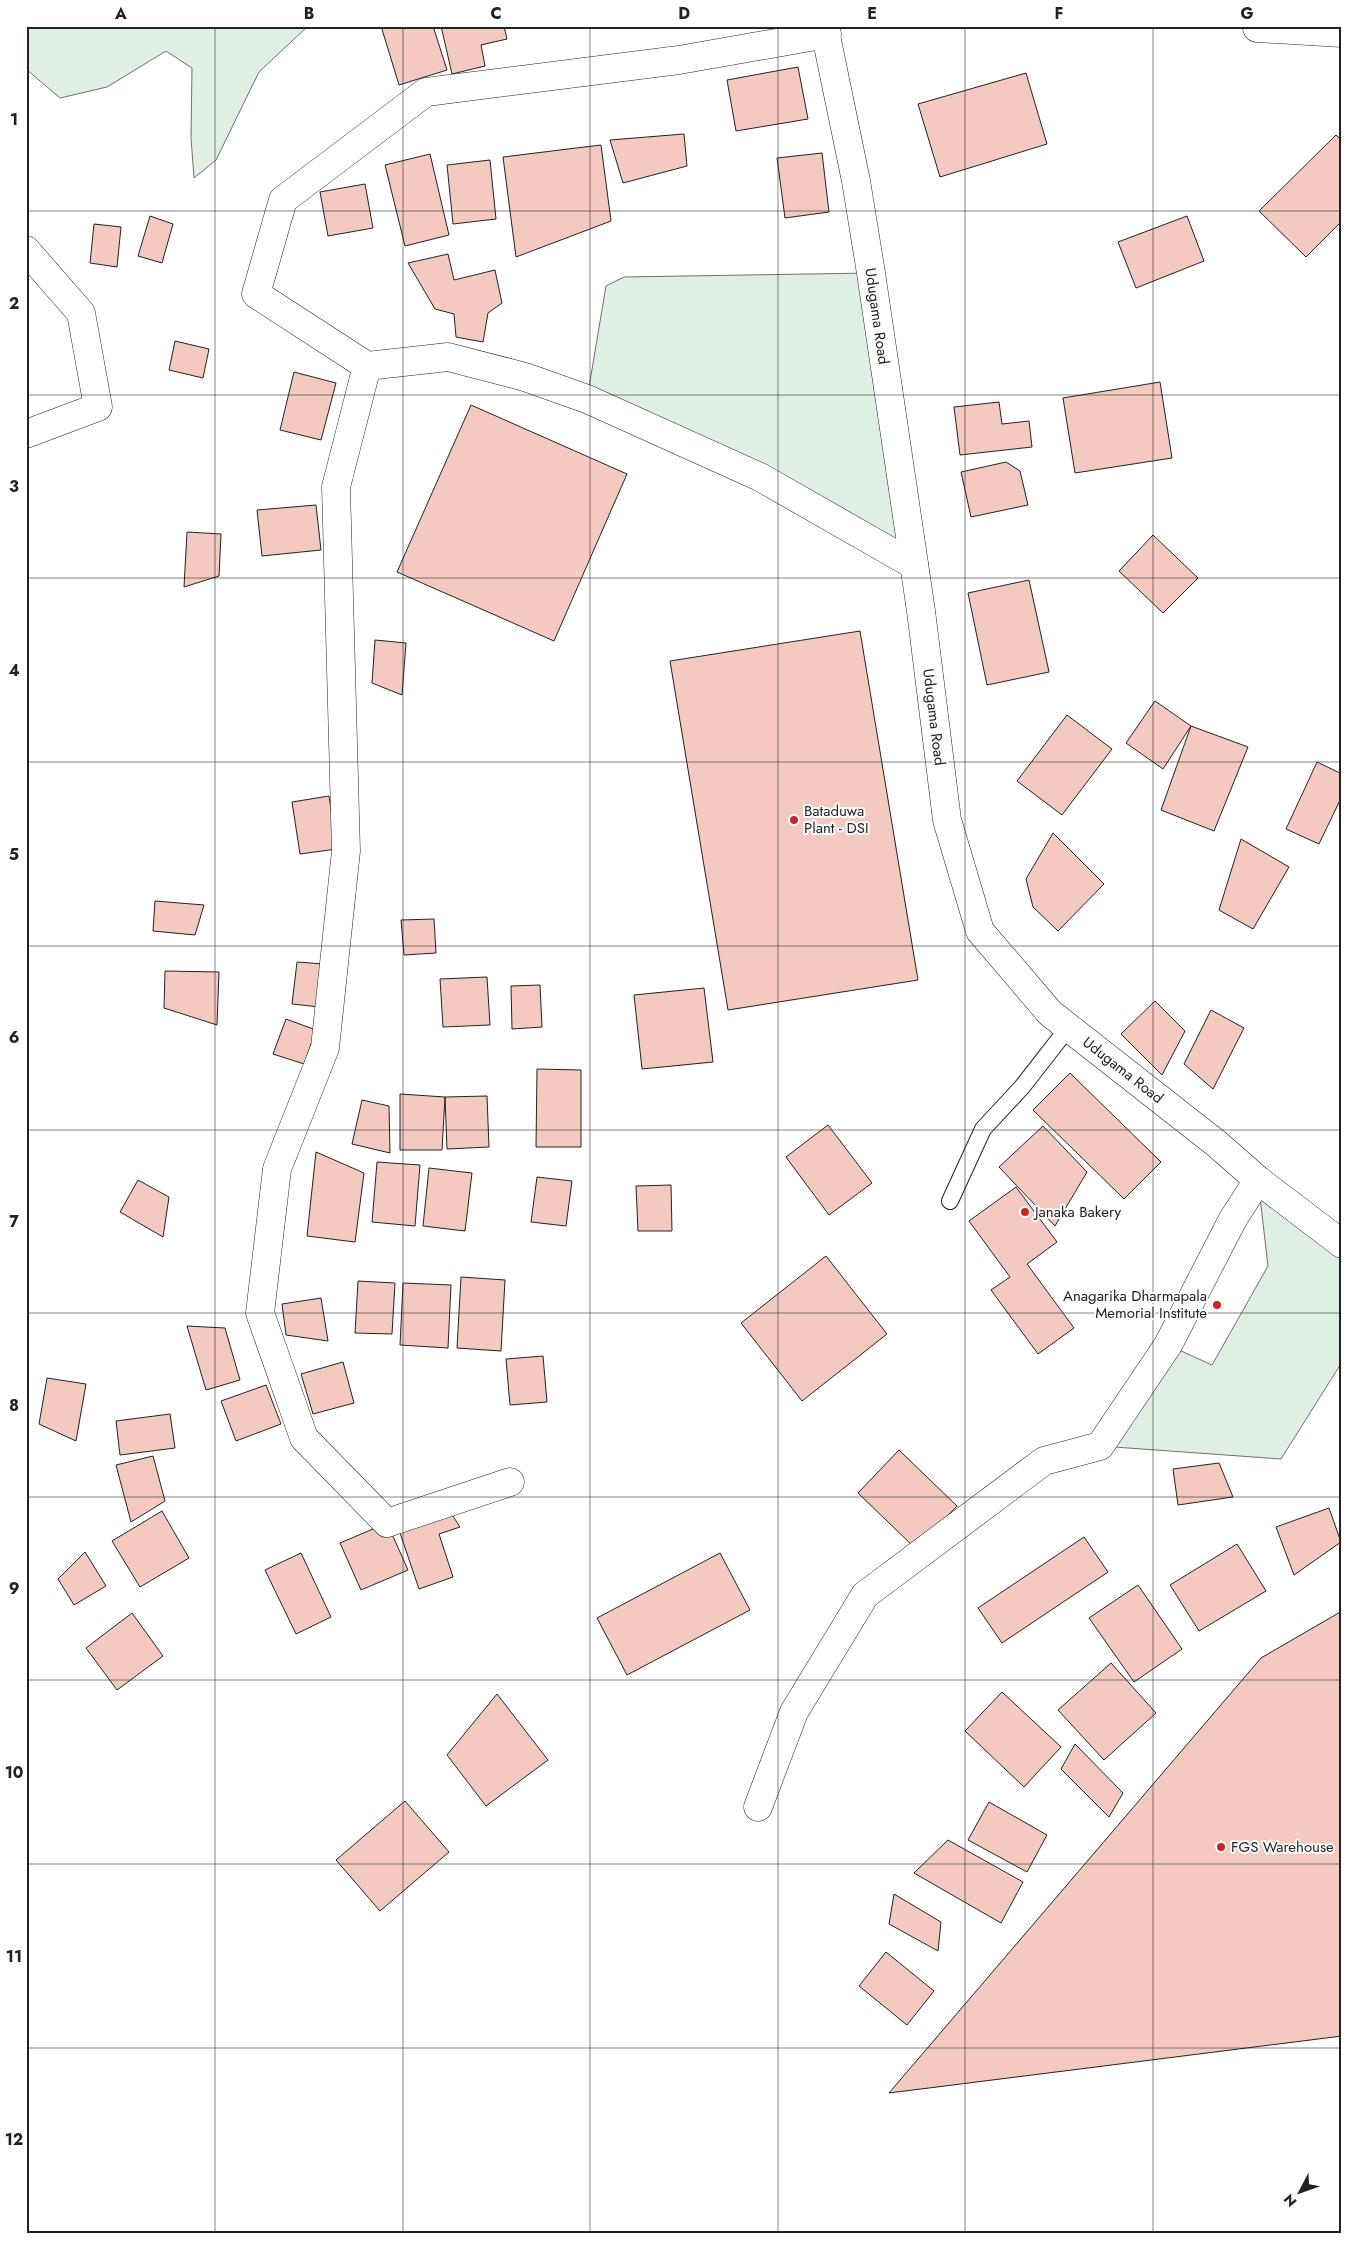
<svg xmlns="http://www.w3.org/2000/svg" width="1368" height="2259" font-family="Jost,sans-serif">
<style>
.green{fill:#e0efe3;stroke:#6f6f6f}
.building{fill:#f3c9c0;stroke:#222}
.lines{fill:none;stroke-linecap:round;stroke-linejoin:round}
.service-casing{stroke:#222;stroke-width:18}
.minor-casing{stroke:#222;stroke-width:29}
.primary-casing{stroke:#222;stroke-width:29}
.service{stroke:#fff;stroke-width:16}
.minor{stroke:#fff;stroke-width:28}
.primary{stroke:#fff;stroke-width:28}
.grid{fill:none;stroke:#222;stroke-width:1;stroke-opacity:0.55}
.poi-dot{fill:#c62828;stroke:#fff;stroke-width:2}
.labels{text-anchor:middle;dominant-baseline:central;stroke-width:4;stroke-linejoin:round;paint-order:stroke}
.street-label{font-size:15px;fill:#222;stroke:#fff}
.poi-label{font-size:15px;fill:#222;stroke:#fff;text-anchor:start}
.neatline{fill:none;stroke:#222;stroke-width:2}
.grid-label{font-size:16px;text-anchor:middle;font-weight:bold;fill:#222}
</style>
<rect width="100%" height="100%" fill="#fff"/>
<!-- green -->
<path class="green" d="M26 26H308L259 72 216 160 194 178 191 138 192 68 166 51 107 87 60 98 26 69Z
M871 273 914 565 587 399 606 286 624 277Z
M1258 1180 1342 1244V1362L1281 1459 1100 1446 1168 1345 1212 1365 1268 1266Z"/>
<!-- building -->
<path class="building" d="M381 26H433L447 70 399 85Z
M441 26H504L507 39 481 45 485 66 452 74Z
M798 67 808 119 736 131 727 80Z
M1026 73 1047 144 940 177 918 104Z
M684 134 687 166 623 183 610 140Z
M1336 135 1342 141V221L1306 257 1259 211Z
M601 145 611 221 516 257 503 157Z
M822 153 829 212 785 218 777 158Z
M430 154 449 235 405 246 385 165Z
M490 160 496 219 453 224 447 165Z
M365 184 373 228 328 236 320 192Z
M150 216 173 224 162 263 138 256Z
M1187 216 1204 261 1136 288 1118 242Z
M94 224 121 227 117 267 90 263Z
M448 254 454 280 495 270 502 303 488 313 483 342 456 337 454 314 435 309 408 263Z
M175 341 209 349 203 378 169 370Z
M294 372 336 383 321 440 280 430Z
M1160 382 1172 458 1075 473 1063 398Z
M999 402 1002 424 1029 421 1032 447 960 455 954 407Z
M471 405 627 474 554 641 397 572Z
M1006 462 1020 471 1028 505 971 517 961 472Z
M316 505 321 550 262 556 257 510Z
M187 532 221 534 219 576 184 587Z
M1153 535 1198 578 1163 613 1119 571Z
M1029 580 1049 672 987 685 968 593Z
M860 631 918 980 728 1010 670 661Z
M375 640 406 643 402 695 372 683Z
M1155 701 1191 726 1163 769 1126 743Z
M1067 715 1112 749 1062 815 1017 781Z
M1191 726 1248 747 1214 831 1161 810Z
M1317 762 1342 774V796L1319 844 1286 829Z
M329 796 337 849 300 854 292 802Z
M1053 833 1104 884 1058 931 1033 907 1026 879Z
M1241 839 1289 867 1253 929 1219 910Z
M155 901 204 905 195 935 153 931Z
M434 919 436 953 404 955 401 920Z
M297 962 324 964 320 1007 292 1004Z
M165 971 219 972 217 1025 164 1008Z
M487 977 490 1025 443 1027 440 979Z
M540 985 542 1027 512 1029 511 986Z
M704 988 713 1062 642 1069 634 995Z
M1155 1001 1185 1031 1162 1075 1121 1034Z
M1211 1010 1244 1028 1213 1089 1184 1064Z
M286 1019 316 1030 304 1064 273 1054Z
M537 1069 581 1070V1147H536Z
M1070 1073 1161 1162 1124 1199 1033 1110Z
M400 1094 445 1097 442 1150H400Z
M487 1096 489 1147 447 1149 445 1097Z
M362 1100 389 1106 390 1153 352 1144Z
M828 1125 872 1183 829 1215 786 1157Z
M1043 1126 1087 1172 1055 1226 999 1167Z
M316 1152 364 1173 355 1242 307 1236Z
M377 1162 420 1165 415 1226 372 1222Z
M429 1168 472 1173 465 1231 423 1226Z
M537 1177 572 1181 566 1226 531 1222Z
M138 1180 169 1197 163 1237 120 1212Z
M671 1185 672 1231H638L636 1186Z
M1016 1187 1057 1242 1027 1264 1074 1328 1038 1354 991 1290 1010 1277 969 1221Z
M826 1256 887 1334 802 1401 741 1323Z
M461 1277 505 1280 501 1351 457 1348Z
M358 1281 395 1283 392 1334 355 1333Z
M403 1283 451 1285 448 1348 400 1345Z
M321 1298 328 1341 286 1335 282 1304Z
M187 1326 225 1328 240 1380 206 1390Z
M543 1356 547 1402 510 1405 506 1359Z
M343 1362 354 1403 313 1414 301 1374Z
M47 1378 86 1384 76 1441 39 1424Z
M266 1385 281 1424 236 1441 221 1401Z
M170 1414 175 1448 120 1455 116 1421Z
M899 1450 957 1506 916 1549 858 1493Z
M153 1456 165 1501 131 1522 116 1465Z
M1219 1463 1233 1497 1178 1505 1173 1469Z
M1329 1508 1341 1542 1294 1575 1276 1527Z
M449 1510 460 1527 439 1534 453 1577 419 1589 398 1527Z
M162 1511 189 1558 140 1587 112 1541Z
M387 1523 408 1570 361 1590 340 1543Z
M1084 1537 1108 1572 1002 1643 978 1608Z
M1237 1544 1266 1591 1199 1631 1170 1585Z
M85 1552 106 1586 74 1605 58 1579Z
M301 1553 331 1617 296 1634 265 1570Z
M720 1553 750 1610 627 1675 597 1618Z
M1138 1585 1182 1649 1134 1682 1089 1618Z
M1342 1611V2036L889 2093 1261 1658Z
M132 1613 163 1656 117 1690 86 1648Z
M1111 1663 1156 1713 1104 1760 1058 1710Z
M1002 1692 1061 1747 1024 1787 965 1731Z
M497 1694 548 1760 486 1806 447 1755Z
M1075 1744 1123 1793 1109 1817 1061 1769Z
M405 1801 449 1852 380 1911 336 1860Z
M989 1802 1047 1835 1027 1872 968 1840Z
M948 1840 1023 1882 1001 1923 914 1873Z
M894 1894 941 1922 938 1951 889 1924Z
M886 1952 934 1991 907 2025 859 1986Z"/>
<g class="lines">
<defs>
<path id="service" d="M950 1201 983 1129 1022 1087 1068 1028"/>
<path id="minor" d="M1257 28 1342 33
M26 250 81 313 98 407 26 434
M367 366 448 357 525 377 587 399 760 477 914 565
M510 1482 387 1523 304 1438 260 1313 277 1169 325 1048 346 851 336 487 367 366 256 294 283 200 426 92 679 60 827 34
M758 1807 794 1712 865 1595 1044 1461 1100 1446 1168 1345 1233 1219 1258 1180"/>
<path id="primary" d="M824 26 856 181 871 273 921 611 947 820 980 931 1050 1013 1217 1144 1258 1180 1342 1244"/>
</defs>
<!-- service casing -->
<use href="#service" class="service-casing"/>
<!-- minor casing -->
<use href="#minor" class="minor-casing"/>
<!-- primary casing -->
<use href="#primary" class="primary-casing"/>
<!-- service -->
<use href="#service" class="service"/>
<!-- minor -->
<use href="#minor" class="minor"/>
<!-- primary -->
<use href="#primary" class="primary"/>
</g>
<!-- grid -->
<path class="grid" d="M215 26V2233M403 26V2233M590 26V2233M778 26V2233M965 26V2233M1153 26V2233M26 211H1342M26 395H1342M26 578H1342M26 762H1342M26 946H1342M26 1130H1342M26 1313H1342M26 1497H1342M26 1680H1342M26 1864H1342M26 2048H1342"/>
<!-- markers -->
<g class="poi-dot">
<circle cx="794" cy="820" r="5"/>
<circle cx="1025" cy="1212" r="5"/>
<circle cx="1217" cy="1305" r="5"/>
<circle cx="1221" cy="1847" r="5"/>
</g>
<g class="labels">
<!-- street labels -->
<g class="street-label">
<text transform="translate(877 316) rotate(82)">Udugama Road</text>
<text transform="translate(934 717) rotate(83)">Udugama Road</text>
<text transform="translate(1123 1070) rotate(38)">Udugama Road</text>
</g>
<!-- poi labels -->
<g class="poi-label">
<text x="804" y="811">Bataduwa<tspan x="804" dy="17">Plant - DSI</tspan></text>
<text x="1035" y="1212">Janaka Bakery</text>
<text x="1207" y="1296" text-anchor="end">Anagarika Dharmapala<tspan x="1207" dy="17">Memorial Institute</tspan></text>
<text x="1231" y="1847">FGS Warehouse</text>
</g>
</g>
<!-- border -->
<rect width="1368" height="2259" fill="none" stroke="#ffffff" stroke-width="55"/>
<!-- north arrow -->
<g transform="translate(1300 2192) rotate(229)" stroke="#ffffff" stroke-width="4" paint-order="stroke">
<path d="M0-4L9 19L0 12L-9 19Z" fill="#222222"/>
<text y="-8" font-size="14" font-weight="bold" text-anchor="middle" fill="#222222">N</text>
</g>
<rect x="28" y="28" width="1312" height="2204" class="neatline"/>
<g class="grid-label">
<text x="121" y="19">A</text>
<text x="309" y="19">B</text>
<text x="496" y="19">C</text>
<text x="684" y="19">D</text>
<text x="872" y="19">E</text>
<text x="1059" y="19">F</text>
<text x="1247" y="19">G</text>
<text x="14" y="125">1</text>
<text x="14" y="309">2</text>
<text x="14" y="492">3</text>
<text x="14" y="676">4</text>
<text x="14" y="860">5</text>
<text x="14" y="1043">6</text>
<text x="14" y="1227">7</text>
<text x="14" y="1411">8</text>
<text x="14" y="1594">9</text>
<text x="14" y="1778">10</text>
<text x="14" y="1962">11</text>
<text x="14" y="2145">12</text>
</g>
</svg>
